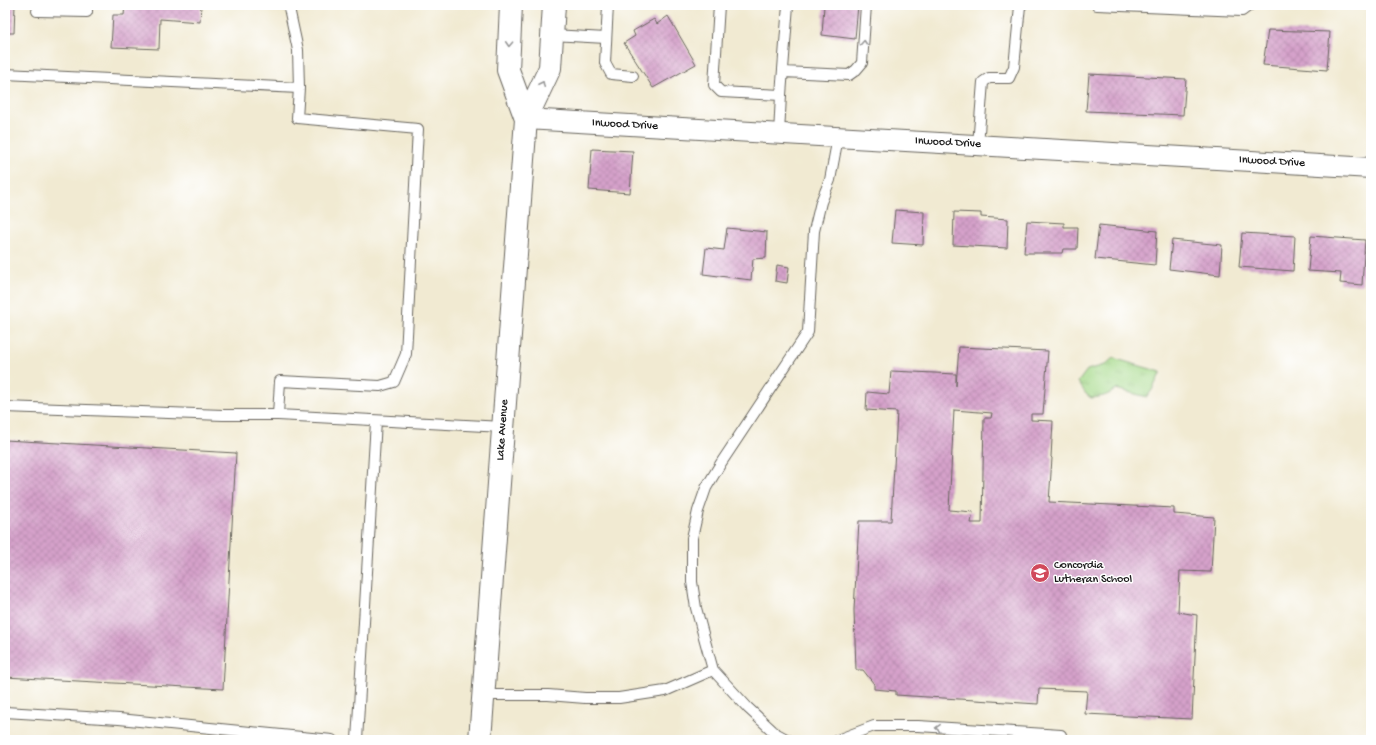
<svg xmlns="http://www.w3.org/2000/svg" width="1376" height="745" font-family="'Gochi Hand',sans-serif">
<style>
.grass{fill:url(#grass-tufts);stroke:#607a52}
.building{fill:url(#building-cross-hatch);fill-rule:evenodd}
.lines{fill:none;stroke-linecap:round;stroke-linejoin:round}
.service-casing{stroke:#67645c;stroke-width:12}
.minor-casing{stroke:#67645c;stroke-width:22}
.secondary-casing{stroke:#67645c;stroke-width:24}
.service{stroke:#fff;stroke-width:10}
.minor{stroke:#fff;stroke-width:20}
.secondary{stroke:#fff;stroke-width:22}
.oneway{stroke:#999}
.labels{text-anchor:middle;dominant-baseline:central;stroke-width:3;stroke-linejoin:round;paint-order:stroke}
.street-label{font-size:12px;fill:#1c1c1c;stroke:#fff}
.poi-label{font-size:12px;fill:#1c1c1c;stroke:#fff;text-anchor:start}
</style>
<defs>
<pattern id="grass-tufts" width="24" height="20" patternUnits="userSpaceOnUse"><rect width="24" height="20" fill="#a5d989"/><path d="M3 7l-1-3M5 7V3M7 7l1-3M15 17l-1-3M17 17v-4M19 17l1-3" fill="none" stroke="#8dba76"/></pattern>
<pattern id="building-cross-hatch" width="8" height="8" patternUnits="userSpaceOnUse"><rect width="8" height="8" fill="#d5a1ca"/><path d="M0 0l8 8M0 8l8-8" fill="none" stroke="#b68aad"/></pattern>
</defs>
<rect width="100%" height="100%" fill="#fff"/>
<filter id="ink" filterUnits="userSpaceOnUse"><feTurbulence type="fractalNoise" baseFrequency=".025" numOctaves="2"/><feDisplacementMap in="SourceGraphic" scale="8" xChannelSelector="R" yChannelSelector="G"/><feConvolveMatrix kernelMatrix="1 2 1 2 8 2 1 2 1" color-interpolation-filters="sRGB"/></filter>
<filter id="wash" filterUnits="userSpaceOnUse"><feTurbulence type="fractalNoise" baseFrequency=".012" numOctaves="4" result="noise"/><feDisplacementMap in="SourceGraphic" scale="16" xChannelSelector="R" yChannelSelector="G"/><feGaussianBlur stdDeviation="0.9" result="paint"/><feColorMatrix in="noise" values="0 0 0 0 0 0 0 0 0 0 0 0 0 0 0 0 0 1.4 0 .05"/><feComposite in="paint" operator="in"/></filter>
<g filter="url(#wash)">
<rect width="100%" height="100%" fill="#f1ead2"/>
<!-- grass -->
<path class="grass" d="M1113 358 1161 372 1152 390 1147 397 1116 389C1108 396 1101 397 1091 398L1086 394 1078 382 1087 370 1105 365Z"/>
<g id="blocks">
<!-- building -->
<path class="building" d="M5 5H15L14 33H5Z
M125 5H201L200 22 160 19 159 49 111 47 113 15H124Z
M824 5H858L855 39 822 35Z
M668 16 696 64 653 88 624 43 635 36 633 31 654 19 657 24Z
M1268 30 1330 32 1327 70 1263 65Z
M1089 74 1186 79 1183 115 1086 111Z
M592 149 633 151 630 193 589 190Z
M895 210 924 212 923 245 892 243Z
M954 212 981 213V217L1008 219 1007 248 953 245Z
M1027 221 1064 223V227H1078L1077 249H1063L1062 253H1024Z
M1099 225 1157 231 1155 265 1095 259Z
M727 228 767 232 766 258 753 259 751 280 703 274 706 248 724 250Z
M1242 233 1295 236 1293 271 1239 267Z
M1311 236 1365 240 1362 285 1340 283 1341 273 1308 271Z
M1172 240 1222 245 1220 275 1169 269Z
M777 265 789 267 787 283 775 281Z
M959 347 1048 351 1043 414H1031V420L1053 421 1051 457 1052 458 1049 502 1174 508V514L1214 517 1211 572 1180 571 1178 612 1197 615 1192 719 1085 714 1087 691 1039 689 1038 704 896 695V691L874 689V684L863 670H856L854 610 859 521H891L897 412 866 410 867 392 889 394 891 371 956 374V386ZM954 410 992 413 991 418H984L982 523H971L973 512 949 510Z
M5 440 236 453 223 689 5 677Z"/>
</g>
</g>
<g filter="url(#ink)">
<use href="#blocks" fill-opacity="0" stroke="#67645c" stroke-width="1"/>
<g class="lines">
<defs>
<path id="service" d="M608 5 605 63 611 74 633 76
M719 5 714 85 721 92 781 95 779 134
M1097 5 1242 11 1250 5
M37 11 87 12V5
M552 35 606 38
M783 72 849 75 856 70 862 63 866 5
M5 74 299 88
M781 95 788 5
M978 145 983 82 989 78H1009L1014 67 1020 6 1022 5
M5 407 223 415H278L503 427
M278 415 280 381 380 386 394 382 406 354 418 129 297 118 299 88 298 50 289 8 287 5
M483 695H548L585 698H619L665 691 713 670
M5 712 119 719 332 740
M357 740 376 421
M788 740 775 733 748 708 713 670 696 608 692 582V538L698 511 706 488 721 463 808 332 814 231 821 202 830 180 838 137
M837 740 874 726H918L1061 735"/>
<path id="minor" d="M526 119 1371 168"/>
<path id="secondary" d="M511 5 508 70 526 119
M480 740 526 119 550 68 554 5"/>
</defs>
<!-- service casing -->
<use href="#service" class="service-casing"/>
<!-- minor casing -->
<use href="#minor" class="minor-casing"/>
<!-- secondary casing -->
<use href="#secondary" class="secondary-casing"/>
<!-- service -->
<use href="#service" class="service"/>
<!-- minor -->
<use href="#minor" class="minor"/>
<!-- secondary -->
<use href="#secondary" class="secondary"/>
</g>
<!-- one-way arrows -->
<defs><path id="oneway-chevron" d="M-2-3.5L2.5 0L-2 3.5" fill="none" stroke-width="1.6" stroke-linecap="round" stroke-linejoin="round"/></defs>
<g class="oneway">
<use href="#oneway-chevron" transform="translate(864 43) rotate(-86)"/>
<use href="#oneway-chevron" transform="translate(509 44) rotate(93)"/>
<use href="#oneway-chevron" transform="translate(542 84) rotate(-65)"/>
<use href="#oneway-chevron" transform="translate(938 728) rotate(-177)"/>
</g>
</g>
<!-- icons -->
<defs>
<symbol id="school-disc" viewBox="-11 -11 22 22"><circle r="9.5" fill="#d1495b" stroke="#fff"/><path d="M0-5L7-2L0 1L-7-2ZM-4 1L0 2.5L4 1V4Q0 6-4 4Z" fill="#fff"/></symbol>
</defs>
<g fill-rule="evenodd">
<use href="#school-disc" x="1029" y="562" width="22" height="22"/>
</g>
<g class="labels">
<!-- street labels -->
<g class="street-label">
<text transform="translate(625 125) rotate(3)">Inwood Drive</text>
<text transform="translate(948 143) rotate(3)">Inwood Drive</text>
<text transform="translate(1272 162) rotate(3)">Inwood Drive</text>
<text transform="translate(503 430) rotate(-86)">Lake Avenue</text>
</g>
<!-- poi labels -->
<g class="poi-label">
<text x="1054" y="566">Concordia<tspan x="1054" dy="14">Lutheran School</tspan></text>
</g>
</g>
<!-- margin -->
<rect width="1376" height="745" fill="none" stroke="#fff" stroke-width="20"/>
</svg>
